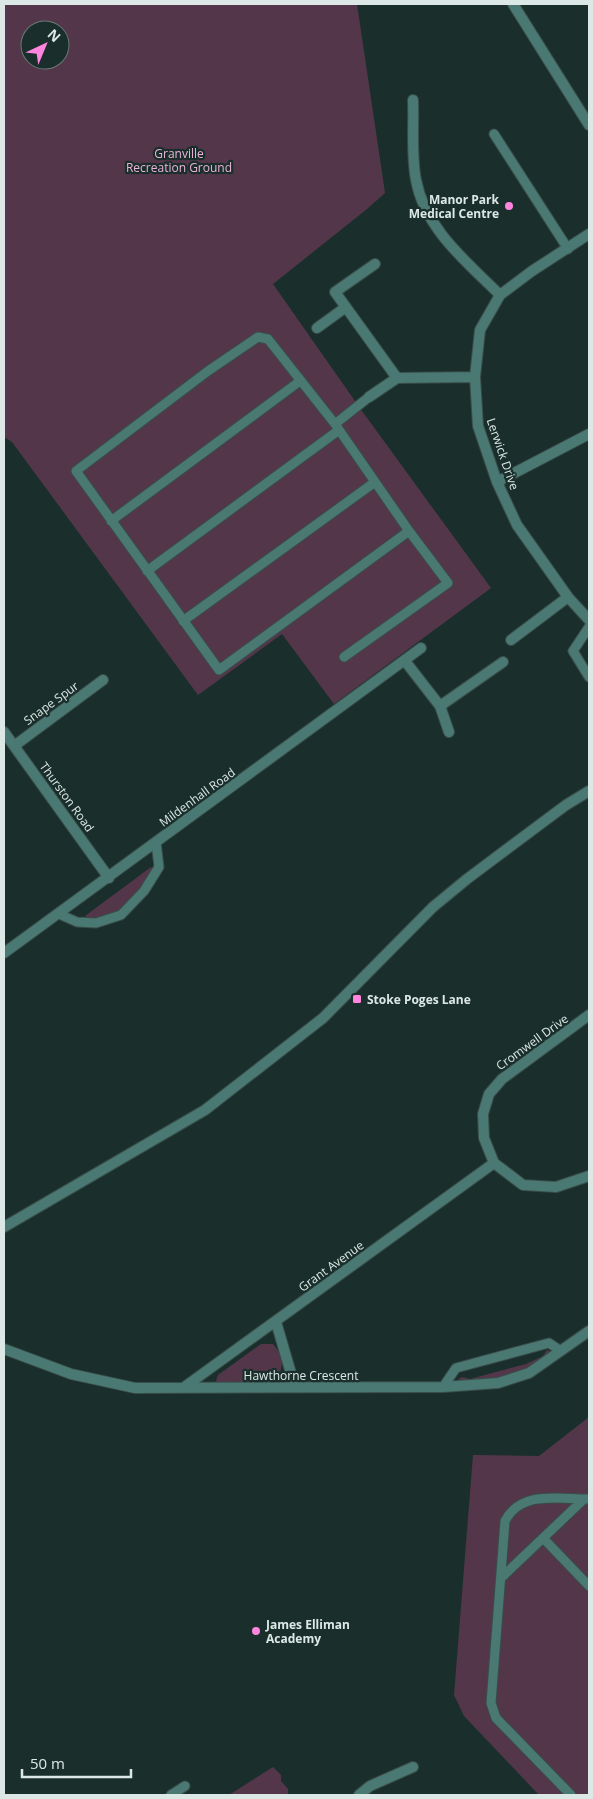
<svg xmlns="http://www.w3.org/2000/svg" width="593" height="1799" font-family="'Open Sans',sans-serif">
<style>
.green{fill:#54364b;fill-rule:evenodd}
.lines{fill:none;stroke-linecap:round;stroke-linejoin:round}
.service-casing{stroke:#394d4a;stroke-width:11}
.minor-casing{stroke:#394d4a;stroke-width:12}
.tertiary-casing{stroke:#394d4a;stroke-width:12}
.service{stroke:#4a7872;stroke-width:9}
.minor{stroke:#4a7872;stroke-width:10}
.tertiary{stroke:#4a7872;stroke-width:10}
.poi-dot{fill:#ff85df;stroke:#1a2f2c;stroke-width:2}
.labels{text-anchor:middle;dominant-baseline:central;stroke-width:4.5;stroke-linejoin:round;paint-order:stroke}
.park-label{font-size:12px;fill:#edb2db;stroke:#1a2f2c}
.poi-label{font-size:12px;font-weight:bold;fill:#dce8e6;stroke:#1a2f2c;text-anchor:start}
.street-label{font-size:12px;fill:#dce8e6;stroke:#1a2f2c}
</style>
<rect width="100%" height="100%" fill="#1a2f2c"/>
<!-- green -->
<path class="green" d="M4 4H357L385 193 367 209 273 284 362 411 491 588 334 704 282 634 198 695 12 442 4 437ZM30 30H60V60H30Z
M151 867 153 870C134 900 127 913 90 920L85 916Z
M261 1344H273C284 1357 284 1364 277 1380L266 1383 220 1385 216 1381 218 1375Z
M547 1350 553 1353 517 1378 455 1382 462 1377 470 1379 526 1364 543 1356Z
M589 1417V1795H539L464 1716 454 1695 473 1455 539 1456Z
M273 1767 281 1775V1781L288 1789V1795H229Z"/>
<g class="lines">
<defs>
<path id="service" d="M494 134 568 249
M335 424 268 339 258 337 208 371 76 471 219 670 409 531
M111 521 300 381
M147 571 339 430
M183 621 375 482
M589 627 573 651 589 677
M344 657 448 583 409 531 335 424 369 397
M59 914 77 922 96 923 121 915 144 891 159 867 156 842
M443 1387 456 1368 549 1343 561 1351
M543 1538 589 1586
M501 1578 584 1499
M171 1795 185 1786
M571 1795 496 1718 491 1703 505 1521C521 1490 559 1499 589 1499"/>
<path id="minor" d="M513 4 589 125
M413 100C414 126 411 155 416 180 425 229 467 262 500 295
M589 234 532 271 500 295 480 330 475 377 478 426 497 482 517 525 568 597 589 620
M375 264 335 292 397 378
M317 328 346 307
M369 397 397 378 475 377
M497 482 589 434
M511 640 568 597
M405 661 440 706
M4 732 109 878
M449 732 440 706 503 662
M14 746 103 680
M4 953 421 648
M589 1015 502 1079 489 1094 483 1114 484 1138 494 1163 523 1185 556 1187 589 1176
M276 1322 295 1387
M4 1349 71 1374 135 1388 443 1387 498 1383 529 1373 589 1331
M183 1388 494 1163
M359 1795 370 1786 413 1767"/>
<path id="tertiary" d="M4 1227 205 1110 323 1018 433 907 467 879 566 805 589 791"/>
</defs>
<!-- service casing -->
<use href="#service" class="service-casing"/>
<!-- minor casing -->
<use href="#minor" class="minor-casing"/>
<!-- tertiary casing -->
<use href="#tertiary" class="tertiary-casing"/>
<!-- service -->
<use href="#service" class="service"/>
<!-- minor -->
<use href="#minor" class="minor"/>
<!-- tertiary -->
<use href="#tertiary" class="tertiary"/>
</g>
<!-- markers -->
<g class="poi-dot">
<circle cx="509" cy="206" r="5"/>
<rect x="352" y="994" width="10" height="10" rx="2.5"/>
<circle cx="256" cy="1631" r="5"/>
</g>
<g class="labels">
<!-- park labels -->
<g class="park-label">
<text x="179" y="153">Granville<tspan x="179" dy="14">Recreation Ground</tspan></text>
</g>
<!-- poi labels -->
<g class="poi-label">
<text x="499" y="199" text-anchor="end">Manor Park<tspan x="499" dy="14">Medical Centre</tspan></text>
<text x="367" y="999">Stoke Poges Lane</text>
<text x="266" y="1624">James Elliman<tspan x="266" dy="14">Academy</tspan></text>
</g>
<!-- street labels -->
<g class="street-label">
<text transform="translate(503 454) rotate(71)">Lerwick Drive</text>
<text transform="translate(51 703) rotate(-36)">Snape Spur</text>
<text transform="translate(67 797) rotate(54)">Thurston Road</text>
<text transform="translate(197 797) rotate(-36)">Mildenhall Road</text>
<text transform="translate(532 1042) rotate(-36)">Cromwell Drive</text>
<text transform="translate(331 1266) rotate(-36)">Grant Avenue</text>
<text x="301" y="1375">Hawthorne Crescent</text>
</g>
</g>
<!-- border -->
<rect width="593" height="1799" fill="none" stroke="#dce8e6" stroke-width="10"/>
<!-- north arrow -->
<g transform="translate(45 45) rotate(44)"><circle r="24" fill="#1a2f2c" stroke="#687976"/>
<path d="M0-4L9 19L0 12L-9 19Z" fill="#ff85df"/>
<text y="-8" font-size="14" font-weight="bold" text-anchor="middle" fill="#dce8e6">N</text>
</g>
<!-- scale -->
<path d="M22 1769v8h109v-8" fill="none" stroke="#dce8e6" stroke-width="2.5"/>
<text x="30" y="1769" font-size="15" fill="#dce8e6" stroke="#1a2f2c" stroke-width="4" paint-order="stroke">50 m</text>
</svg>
